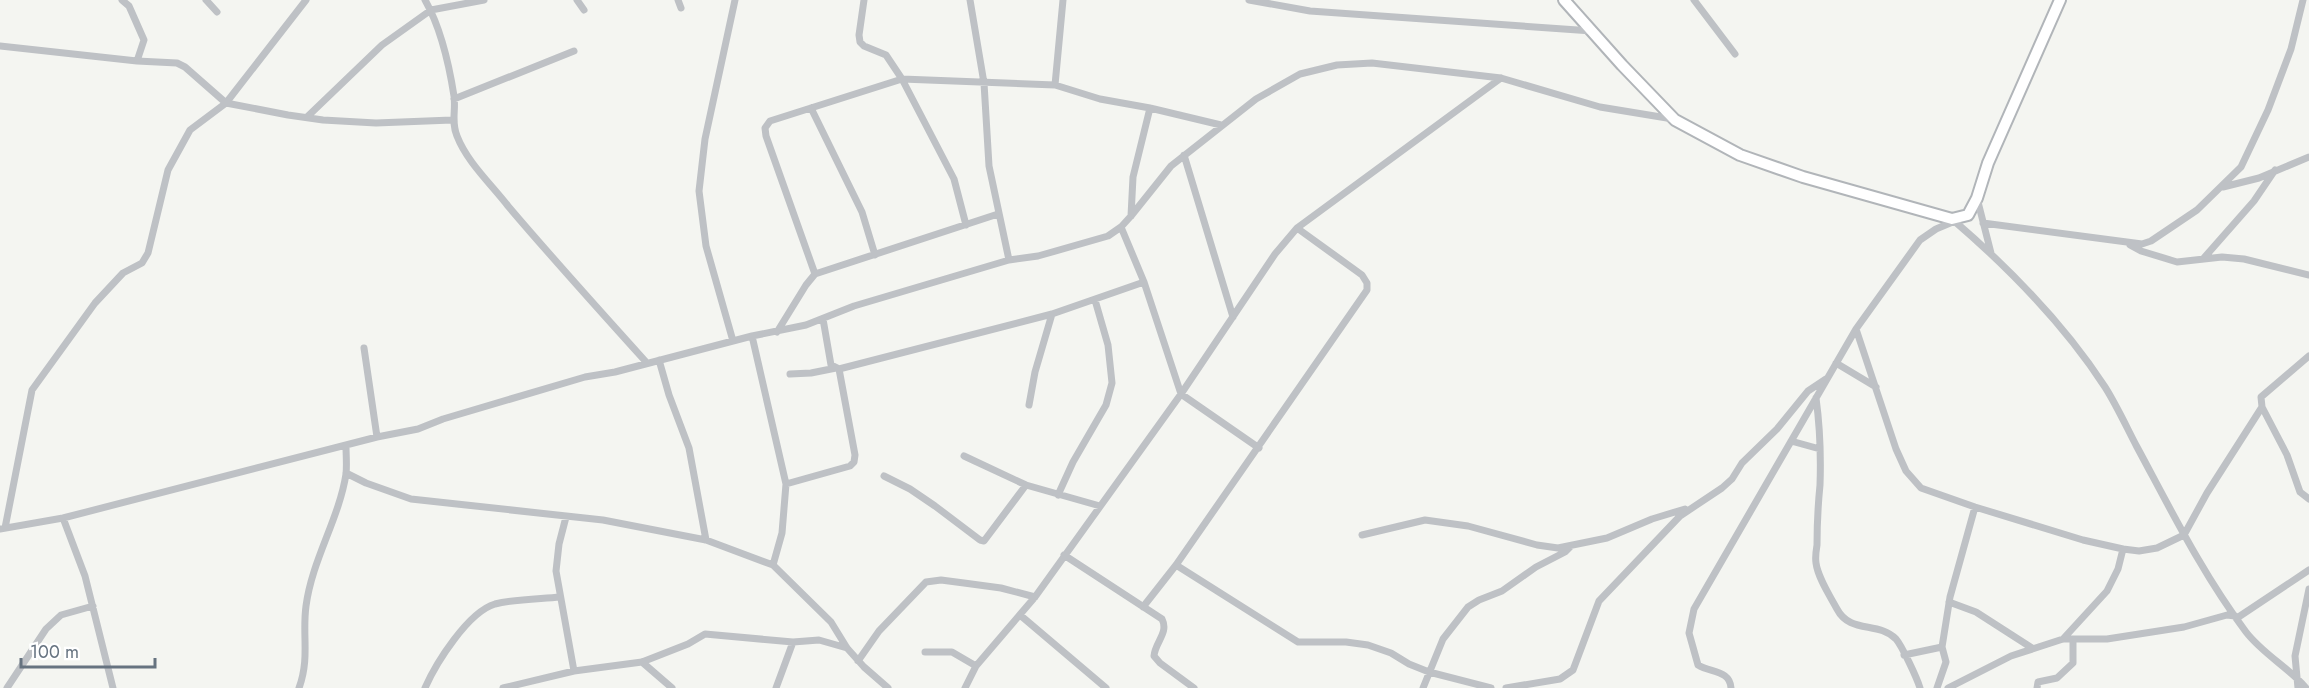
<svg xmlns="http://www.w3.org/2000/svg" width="2309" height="688" font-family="Jost,sans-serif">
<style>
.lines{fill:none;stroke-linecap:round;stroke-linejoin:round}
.secondary-casing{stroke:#b1b5b9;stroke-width:14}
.street{stroke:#bec1c5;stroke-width:7}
.secondary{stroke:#fff;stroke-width:10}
</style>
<rect width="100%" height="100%" fill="#f4f5f1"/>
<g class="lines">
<defs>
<path id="secondary" d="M1564 0 1622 65 1675 120 1740 155 1803 177 1952 219 1968 215 1977 198 1988 163 2060 0"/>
</defs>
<!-- secondary casing -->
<use href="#secondary" class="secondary-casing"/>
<!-- street -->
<path class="street" d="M122 0 129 6 144 40 137 61
M206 0 217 12
M425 0C441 28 449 64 454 96 456 110 451 122 457 136 467 162 491 184 508 206 553 259 600 311 647 363
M577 0 584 10
M678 0 681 8
M864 0 859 35 860 42 864 46 886 55 902 79 954 179 966 225
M970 0 984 83 989 166 1009 260
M1249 0 1310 11 1592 31
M1694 0 1735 54
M0 46 137 61 177 63 185 67 226 103 288 115 323 120 376 123 452 120
M1055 85 1063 0
M454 99 574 51
M811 108 862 212 875 255
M307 117 382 45 431 10 484 0
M1184 155 1233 317
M2223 187 2259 178 2309 157
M1977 198 1991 253
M1131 216 1133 177 1150 108
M1952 219C2009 268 2064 324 2105 387 2117 406 2127 428 2137 447 2171 510 2203 575 2246 632 2263 654 2288 667 2306 688
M1983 223 2142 244 2151 241 2197 210 2241 167 2268 110 2291 49 2303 0
M1121 227 1144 282 1181 394 1259 448
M2130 245 2141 251 2177 262 2222 257 2244 259 2309 275
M2203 259 2254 201 2275 170
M815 274 766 136 765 128 770 121 902 79 1055 85 1100 99 1150 108 1221 125
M823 319 831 365 839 369 1052 314 1144 282
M1856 329 1896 449 1906 471 1921 488 1975 507 2083 540 2123 549 2139 551 2157 548 2184 535 2207 493 2262 407
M777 332 806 285 815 274 998 214
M752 336 786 484 782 533 773 565
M733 341 706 246 699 191 705 139 735 0
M364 348 377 437
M2309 356 2261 397 2262 407 2287 455 2300 492 2309 499
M659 360 669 395 689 448 706 540
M1836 363 1876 387
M790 374 811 373 836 368
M1816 398C1820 427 1821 456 1820 485 1818 505 1817 525 1817 545 1816 551 1815 557 1816 563 1818 578 1830 596 1837 609 1850 634 1878 621 1896 639 1902 646 1917 678 1920 688
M1029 405 1035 372 1052 314
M1791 441 1820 449
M964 456 1026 485 1100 506
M346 473 366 483 411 499 603 520 706 540 773 565 831 622 847 648 864 667 888 688
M884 476 910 489 935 506 980 540 984 541 1026 485
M786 484 850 466 854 462 855 455 839 369
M1058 495 1073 462 1106 405 1112 383 1108 345 1095 300
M566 517 559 544 556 571 574 671
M63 518 85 576 113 688
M5 528 32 390 95 303 123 273 142 263 148 253 168 170 190 130 226 103 306 0
M0 529 63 518 377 437 418 429 443 419 585 377 615 372 752 336 806 325 854 306 1009 260 1038 256 1108 236 1121 227 1131 216 1171 166 1256 99 1300 74 1337 65 1372 63 1501 78 1600 107 1673 119
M1362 535 1425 520 1468 526 1537 545 1558 548 1607 538 1652 519 1685 509
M1064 555 1162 619C1169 633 1155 642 1154 656L1160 663 1194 688
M1176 565 1298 642H1346L1368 645 1391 653 1409 664 1429 672 1491 688
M1949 602 1976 612 2032 648
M1143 607 1176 565 1367 290V283L1362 275 1297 228
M1020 615 1106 688
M2237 618 2309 570
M2063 639 2107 591 2118 569 2123 549
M925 652H952L976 666
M1904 655 1942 647
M858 661 879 631 926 582 941 580 964 583 1001 588 1035 597
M642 662 672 688
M7 688 46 629 61 615 93 606
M299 688C310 658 302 635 306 606 312 560 339 519 346 474 347 465 346 455 346 446
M425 688C436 663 468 612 495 604 515 599 539 599 560 597
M503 688 574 671 642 662 688 644 705 634 793 642 819 640 847 648
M776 688 793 642
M965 688 976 666 1035 597 1181 394 1275 254 1297 228 1501 78
M1423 688 1443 639 1468 607 1479 600 1502 591 1536 567 1565 552 1570 547
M1506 688 1560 679 1573 670 1599 601 1680 516 1722 488 1732 479 1742 463 1777 429 1808 391 1826 379
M1731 688C1730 670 1711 673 1698 665L1689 633 1694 609 1856 329 1920 240 1936 229 1955 221
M1937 688 1946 662 1942 647 1950 597 1975 507
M1948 688 2011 656 2063 639H2107L2184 627 2227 615 2235 616
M2037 688 2038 682 2057 678 2073 663V639
M2298 688 2295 656 2309 589"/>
<!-- secondary -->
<use href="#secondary" class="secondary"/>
</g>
<!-- scale -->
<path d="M21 658v9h134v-9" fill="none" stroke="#667380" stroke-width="3"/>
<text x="30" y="658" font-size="18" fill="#667380" stroke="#ffffff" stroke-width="4.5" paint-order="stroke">100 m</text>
</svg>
